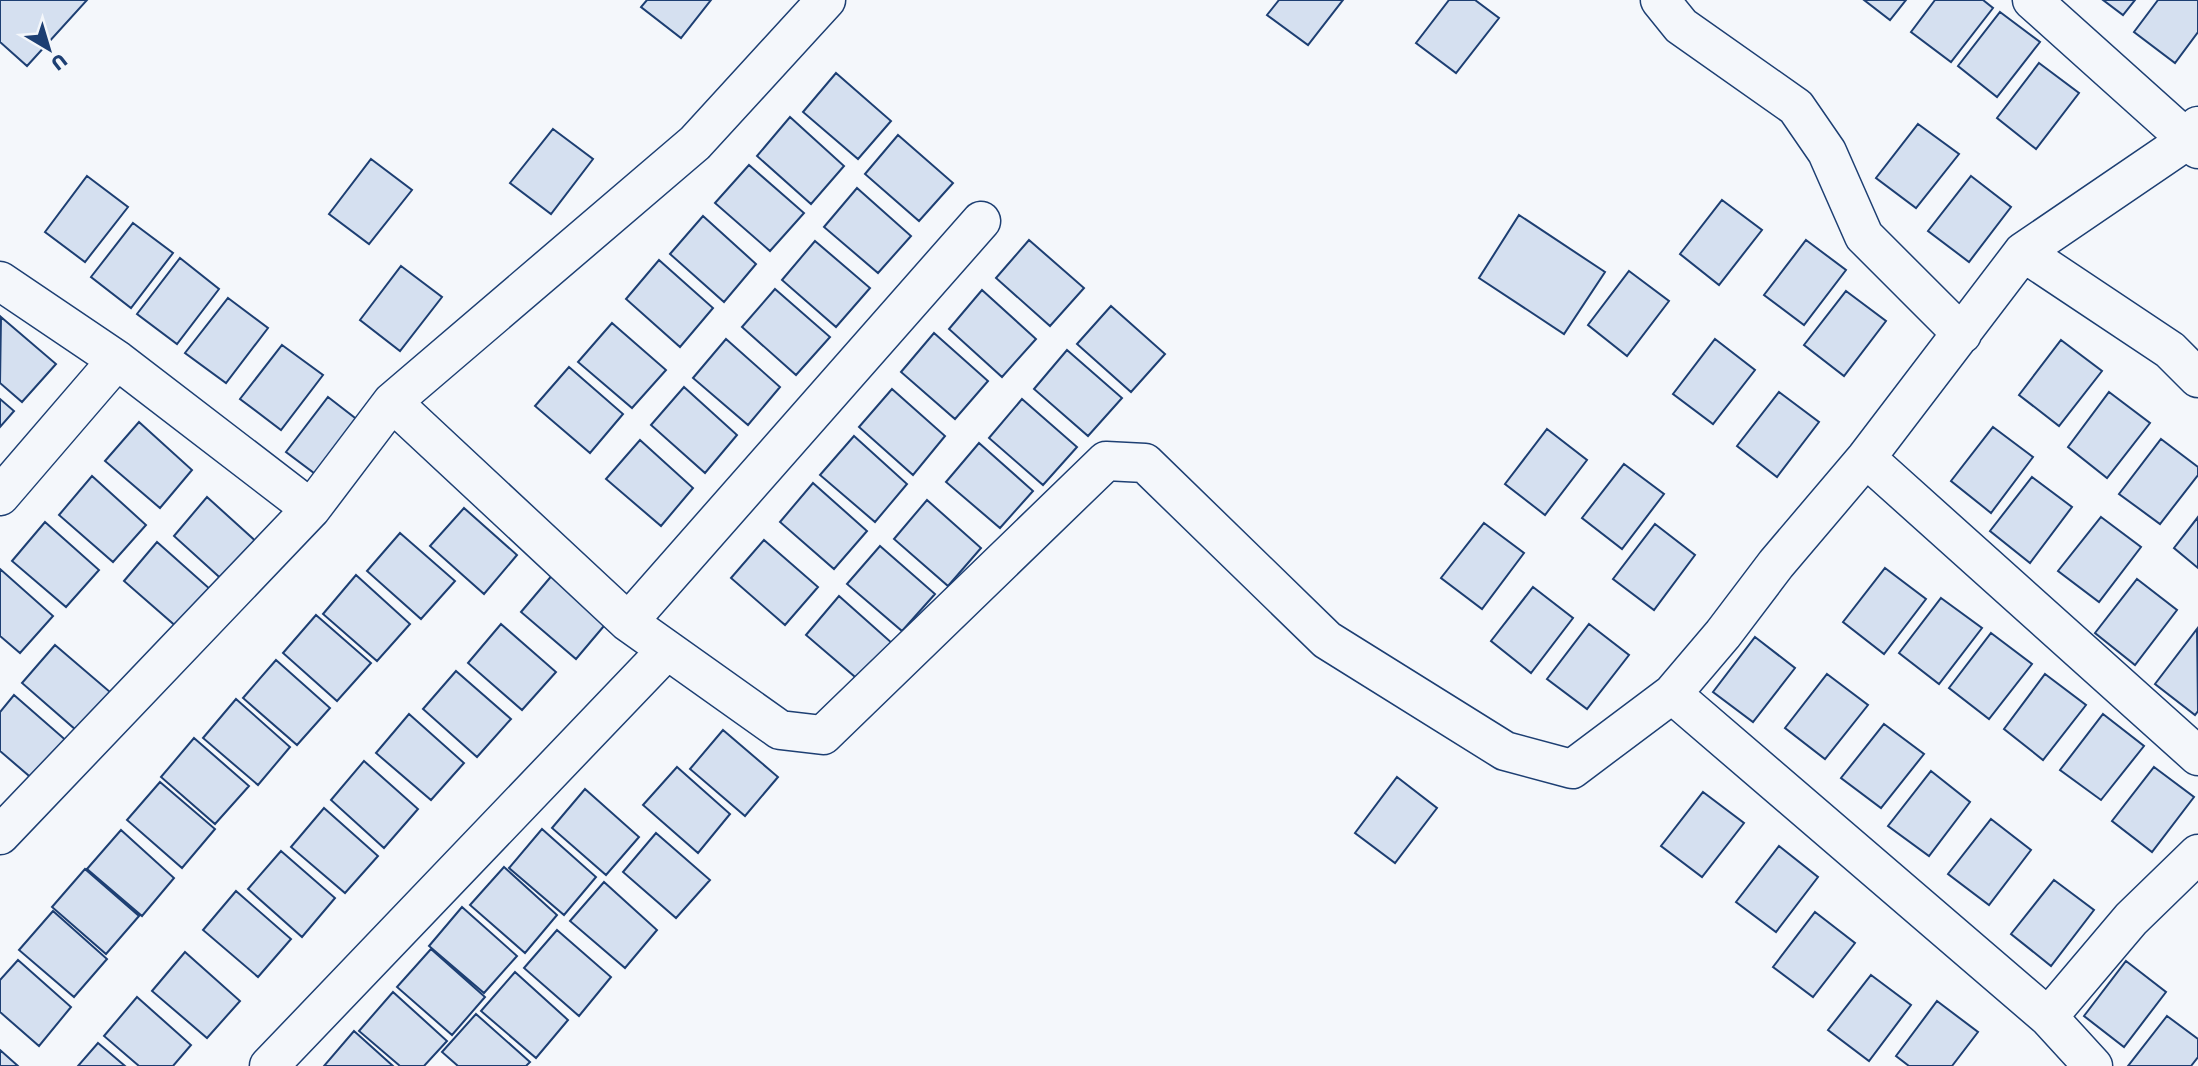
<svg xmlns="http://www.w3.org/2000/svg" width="2198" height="1066" font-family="'Golos Text',sans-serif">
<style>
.building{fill:#d5e0f0;stroke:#1d3f73;stroke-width:2}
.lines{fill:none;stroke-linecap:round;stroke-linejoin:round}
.street-casing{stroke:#1d3f73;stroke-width:41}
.street{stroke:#f4f7fb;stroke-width:38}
</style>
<rect width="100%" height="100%" fill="#f4f7fb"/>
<!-- building -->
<path class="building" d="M0 0H87L27 66 0 42Z
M647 0H711L681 38 641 7Z
M1279 0H1343L1308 45 1267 15Z
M1449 0H1475L1499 18 1456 73 1416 43Z
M1864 0H1906L1890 20Z
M1935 0H1983L1993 8 1951 62 1911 32Z
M2103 0H2135L2123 15Z
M2158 0H2198V32L2175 63 2134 32Z
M2000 12 2040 42 1997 97 1958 66Z
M2039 63 2079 93 2036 149 1997 118Z
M836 73 891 121 858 159 803 112Z
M790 117 844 166 811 204 757 156Z
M1918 124 1959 154 1916 208 1876 178Z
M553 129 593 159 551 214 510 183Z
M898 135 953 183 919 221 865 174Z
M371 159 412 190 369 244 329 214Z
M749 165 804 213 770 251 715 203Z
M87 176 128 207 85 262 45 232Z
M1971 176 2011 207 1969 262 1928 231Z
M857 188 911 236 878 273 824 227Z
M1722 200 1762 230 1719 285 1680 254Z
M1519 215 1605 272 1564 334 1479 278Z
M703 216 756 264 724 302 670 254Z
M133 223 173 253 131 308 91 277Z
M1029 240 1084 288 1050 326 996 278Z
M1806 240 1846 270 1804 325 1764 295Z
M815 241 870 288 836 327 782 280Z
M180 258 219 289 177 344 137 314Z
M659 260 713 308 680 347 626 299Z
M401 266 442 297 400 351 360 320Z
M1629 271 1669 301 1627 356 1588 325Z
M775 289 830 337 796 375 742 327Z
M982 290 1036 339 1002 377 949 329Z
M1846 291 1886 321 1844 376 1804 345Z
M228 298 268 328 226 383 185 353Z
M1111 306 1165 354 1131 392 1077 344Z
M1 317 56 364 22 402 0 383Z
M612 323 666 370 632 408 578 362Z
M934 333 988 381 955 419 901 372Z
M726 339 780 387 748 425 693 378Z
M1715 339 1755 370 1713 424 1673 394Z
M2061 340 2102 371 2059 426 2019 395Z
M282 345 323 375 281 430 240 399Z
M1067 350 1122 398 1088 436 1034 389Z
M569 367 623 414 590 453 535 406Z
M684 387 737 435 705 473 651 425Z
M892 389 945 436 913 475 859 427Z
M1779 392 1819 422 1777 477 1737 446Z
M2109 392 2150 423 2107 478 2068 447Z
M328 397 368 428 326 482 286 452Z
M0 399 14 411 0 427Z
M1022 399 1077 447 1043 485 989 438Z
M139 422 192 470 160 508 105 461Z
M1993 427 2033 457 1991 513 1951 481Z
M1547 429 1587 460 1545 515 1505 484Z
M854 436 907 484 875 522 820 475Z
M2161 439 2198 467V475L2160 524 2119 494Z
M640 440 693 488 661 526 606 479Z
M979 443 1033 491 1000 528 946 482Z
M1624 464 1664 494 1622 549 1582 518Z
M92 476 146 525 113 562 59 515Z
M2032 477 2072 507 2030 563 1990 531Z
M813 483 867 531 834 569 780 522Z
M207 497 260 545 227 584 174 536Z
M927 500 981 548 948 586 894 539Z
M464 508 517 555 484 594 430 546Z
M2101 517 2141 547 2099 602 2058 571Z
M2198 517V568L2174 548Z
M45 522 99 570 66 607 12 561Z
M1484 523 1524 553 1482 609 1441 578Z
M1655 524 1695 555 1654 610 1613 579Z
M400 533 455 581 421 619 367 571Z
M764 540 818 587 785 625 731 578Z
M157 542 211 590 178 628 124 581Z
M880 546 935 594 902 631 847 584Z
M1885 568 1926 599 1884 654 1843 622Z
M0 569 53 616 20 653 0 636Z
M554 573 609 620 576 659 521 612Z
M356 575 410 624 377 661 323 614Z
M2137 579 2177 610 2135 665 2095 633Z
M1533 587 1573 618 1531 673 1491 641Z
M839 596 893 644 861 682 806 635Z
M1941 598 1982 628 1939 684 1899 653Z
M316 615 371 663 337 701 283 653Z
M501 624 556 672 522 710 468 663Z
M1589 624 1629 655 1587 709 1547 679Z
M2197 629 2198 711 2195 715 2155 684Z
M1991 633 2032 664 1989 719 1949 688Z
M1755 637 1795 668 1753 722 1713 692Z
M55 645 110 692 76 730 22 683Z
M276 660 330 708 297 745 243 698Z
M456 671 511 719 477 757 423 709Z
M1827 674 1868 705 1825 759 1785 728Z
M2045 674 2086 705 2043 760 2004 729Z
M14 695 69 743 35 781 0 751V712Z
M236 699 290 747 258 785 203 738Z
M409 714 464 763 431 800 376 753Z
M2103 714 2144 746 2101 800 2060 770Z
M1884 724 1924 754 1881 808 1841 778Z
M723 730 778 777 745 816 690 769Z
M194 738 249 786 215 824 161 777Z
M364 761 418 809 384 848 331 800Z
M677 767 730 814 698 853 643 805Z
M2154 767 2194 797 2152 852 2112 821Z
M1931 771 1970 802 1929 856 1888 826Z
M1397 777 1437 808 1395 863 1355 833Z
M160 782 215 829 182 868 127 820Z
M585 789 639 837 606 875 552 828Z
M1703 792 1744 823 1702 877 1661 846Z
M324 808 378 856 345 893 291 847Z
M1991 819 2031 850 1989 905 1948 874Z
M542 829 596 877 564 915 509 868Z
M121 830 174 878 142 916 87 869Z
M656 833 710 880 676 918 623 872Z
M1779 846 1818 877 1776 932 1736 902Z
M281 851 335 898 302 937 248 889Z
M504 867 557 915 525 953 470 905Z
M85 869 139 916 106 954 52 907Z
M2054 880 2094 910 2051 966 2011 934Z
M604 882 657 930 625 968 570 921Z
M236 891 291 939 258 977 203 930Z
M462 907 517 956 484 993 429 946Z
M53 911 107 959 74 997 19 950Z
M1815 912 1855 943 1813 997 1773 967Z
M557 930 611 977 579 1016 524 968Z
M431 949 485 997 452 1035 397 987Z
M185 952 240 1001 207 1038 152 991Z
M18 960 71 1007 39 1046 0 1012V980Z
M2126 961 2166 992 2124 1047 2084 1016Z
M515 972 568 1020 536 1058 481 1011Z
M1871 975 1911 1005 1869 1061 1828 1030Z
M393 992 447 1041 424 1066H400L359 1031Z
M137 997 191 1045 173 1066H139L104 1036Z
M1937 1001 1978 1032 1952 1066H1909L1896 1056Z
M476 1014 530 1062 526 1066H458L442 1052Z
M2167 1016 2198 1039V1057L2191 1066H2128Z
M354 1031 393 1066H324Z
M98 1043 125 1066H78Z
M0 1050 18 1066H0Z"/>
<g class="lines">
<defs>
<path id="street" d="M1660 0 1681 26 1796 107 1827 152 1864 236 1962 334
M2032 0 2198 149
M2023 252 2186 141 2198 126
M0 281 117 360 311 509
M392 402 628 622 780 730 823 735 1106 461 1145 463 1327 640 1505 751 1572 769 1672 694 1723 634 1776 564 1866 458 2023 252 2170 350 2198 378
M1866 458 2198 756
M0 496 117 360
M628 622 981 221
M1672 694 2048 1017
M0 835 311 509 392 402 695 143 826 0
M269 1066 666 651
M2093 1066 2048 1017 2131 919 2198 854"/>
</defs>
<!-- street casing -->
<use href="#street" class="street-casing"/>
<!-- street -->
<use href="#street" class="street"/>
</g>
<!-- north arrow -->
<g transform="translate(49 49) rotate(142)" stroke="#f4f7fb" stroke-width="5" paint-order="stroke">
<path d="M0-5L12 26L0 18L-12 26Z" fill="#1d3f73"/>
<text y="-10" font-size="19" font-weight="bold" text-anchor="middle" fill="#1d3f73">U</text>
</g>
</svg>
